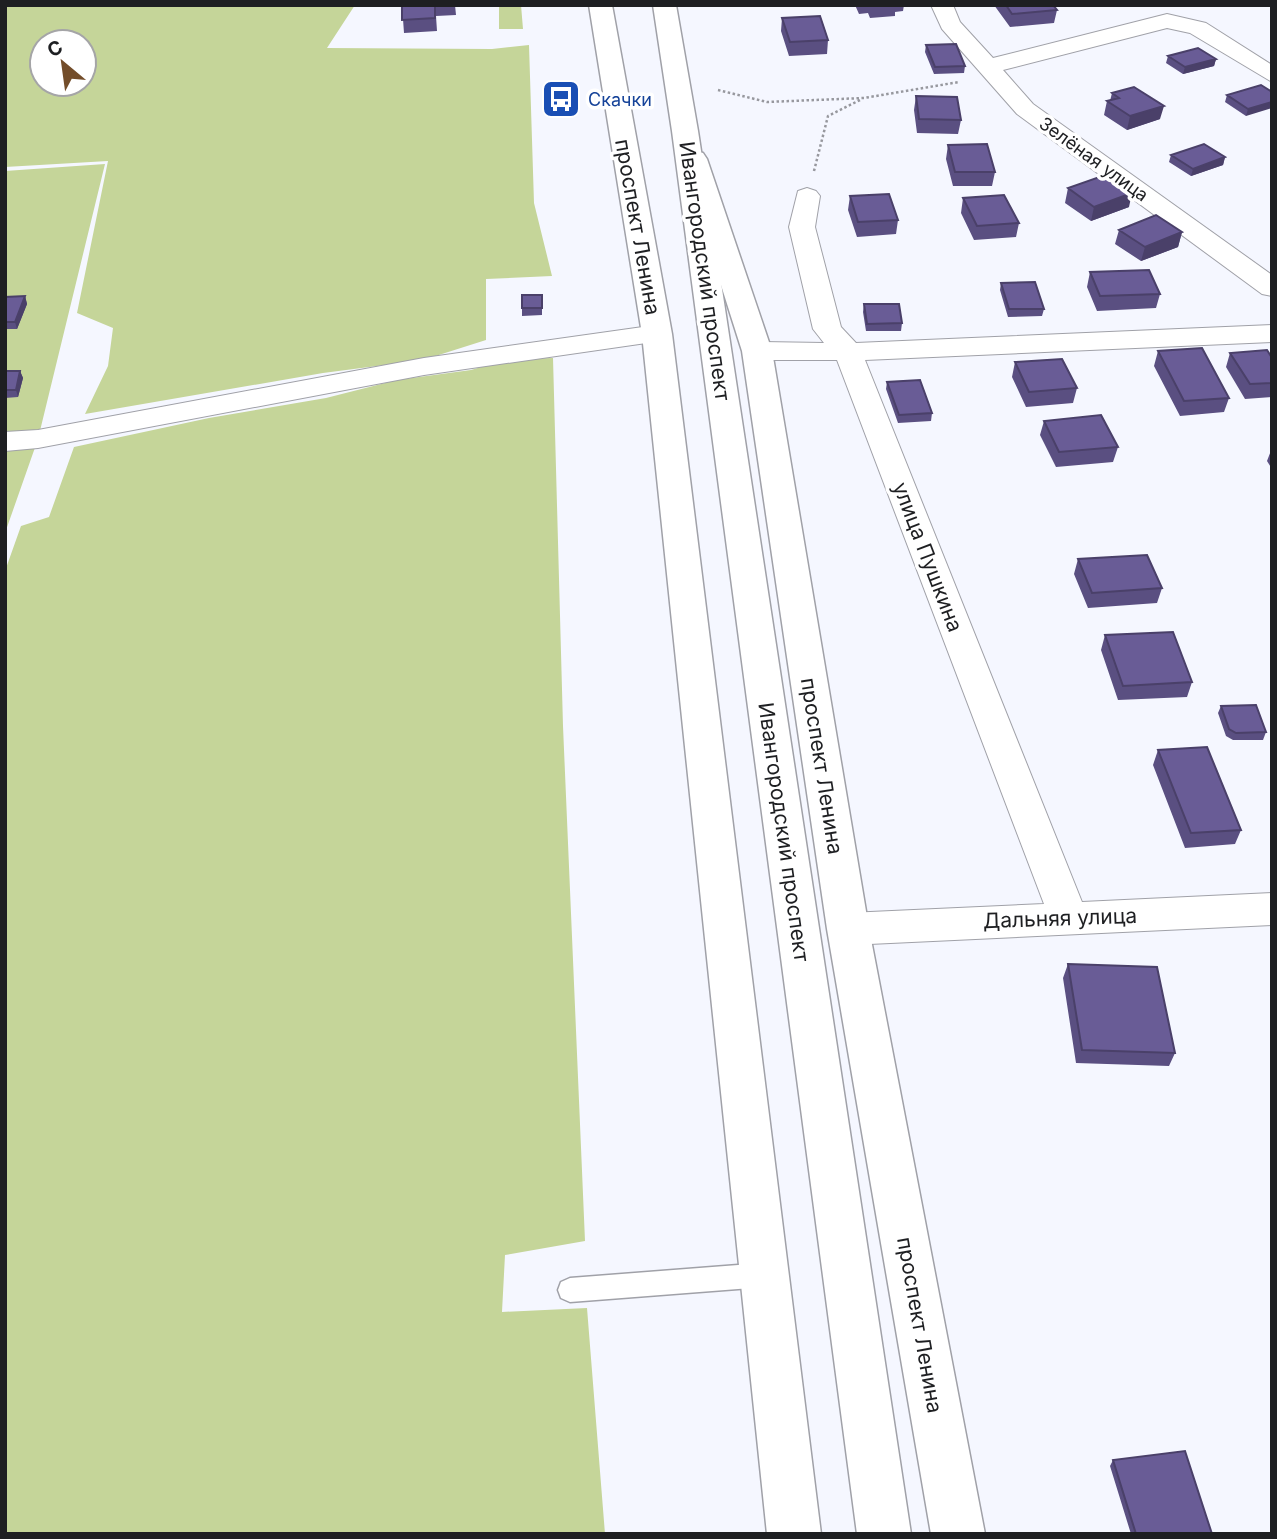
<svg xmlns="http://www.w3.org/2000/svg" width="1277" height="1539" font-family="Inter,sans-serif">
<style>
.green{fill:#c5d599;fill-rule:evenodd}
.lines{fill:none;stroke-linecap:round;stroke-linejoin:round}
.lane-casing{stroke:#a0a1a8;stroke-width:3}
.street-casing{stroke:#a0a1a8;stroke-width:2}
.primary-casing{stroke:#a0a1a8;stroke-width:3}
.highway-casing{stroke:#a0a1a8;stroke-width:3}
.path{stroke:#97989e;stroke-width:2.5;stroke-dasharray:2.5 2.5;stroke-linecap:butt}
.lane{fill:#fff;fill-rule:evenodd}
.street{fill:#fff;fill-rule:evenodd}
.primary{fill:#fff;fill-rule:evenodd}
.highway{fill:#fff;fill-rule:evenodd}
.wall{fill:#5a4f81}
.shaded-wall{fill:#4a4069}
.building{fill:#695c96;stroke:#4a4069;stroke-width:2}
.labels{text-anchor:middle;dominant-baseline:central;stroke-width:7;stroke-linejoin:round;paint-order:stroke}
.far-transit-label{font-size:18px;fill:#164399;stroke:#fff;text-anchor:start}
.far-street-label{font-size:18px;fill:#1e1f22;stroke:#fff}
.street-label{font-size:21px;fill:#1e1f22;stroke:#fff}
</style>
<rect width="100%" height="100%" fill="#f5f7ff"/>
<!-- green -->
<path class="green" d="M5 5H355L327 48 492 49 529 45 534 203 552 276 486 279V340L423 360 323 373 85 414 108 366 113 328 77 313 108 161 5 167ZM42 42H84V84H42Z
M496 5H521L523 29H499V7Z
M105 164 38 439 5 533V171Z
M553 358 563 726 585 1241 505 1255 502 1312 587 1308 605 1534H5V571L21 526 49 517 74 447 209 418 326 398 397 380 471 370 508 359Z"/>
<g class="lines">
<defs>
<path id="lane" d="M764 1263 773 1267 776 1275 773 1283 764 1287 570 1302 561 1298 558 1290 561 1282 570 1278Z"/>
<path id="street" d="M931 5H953L960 22 993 58 1167 14 1206 23 1272 65V82L1190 33 1167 28 1003 70 1033 104 1272 275V296L1262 294 1017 114 942 29Z
M807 188 816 191 820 196 815 227 841 327 856 343 1272 325V342L865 360 1082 902 1272 893V925L848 945 834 941 828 929 834 917 848 913 1044 904 837 360H757L747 357 743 351 747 345 757 342 824 343 813 329 789 227 798 191Z
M657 325 667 328 671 334 667 340 424 375 38 448 5 451V432L38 430 424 358Z"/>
<path id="primary" d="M694 151 703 153 707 159 772 351 869 929 985 1534H931L827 929 742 351 681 159 685 153Z"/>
<path id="highway" d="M589 5H612L672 334 821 1534H767L642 334Z
M653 5H676L698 131 911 1534H857L672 131Z"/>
</defs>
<!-- lane casing -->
<use href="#lane" class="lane-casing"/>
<!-- street casing -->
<use href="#street" class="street-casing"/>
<!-- primary casing -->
<use href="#primary" class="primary-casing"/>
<!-- highway casing -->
<use href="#highway" class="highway-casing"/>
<!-- path -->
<path class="path" d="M718 90 767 102 864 98 959 82
M814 171 828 116 860 100"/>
<!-- lane -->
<use href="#lane" class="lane"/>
<!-- street -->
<use href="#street" class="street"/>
<!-- primary -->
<use href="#primary" class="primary"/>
<!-- highway -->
<use href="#highway" class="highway"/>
</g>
<!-- wall -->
<path class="wall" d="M402 5H455L456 15 436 16 437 31 404 33Z
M855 5H904L903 11 895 12V16L870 18 868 13 859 14Z
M994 5H1053L1057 10 1054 23 1010 27Z
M782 18 828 40 827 54 789 56 781 31Z
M926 45 965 66 964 73 934 74 925 52Z
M1168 56 1216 59 1214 66 1183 74 1166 63Z
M1272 92 1246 116 1225 102 1227 95Z
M1112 93 1160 119 1127 130 1104 115 1107 101H1110Z
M916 96 961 120 958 134 917 133 914 110Z
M948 145 995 172 992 186H953L946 159Z
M1171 155 1225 157 1223 165 1191 176 1169 162Z
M1068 188 1129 207 1091 221 1065 203Z
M850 196 898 220 896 234 857 237 848 210Z
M963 198 1019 223 1016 237 974 240 961 213Z
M1119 230 1182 232 1178 247 1141 261 1115 244Z
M1090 272 1160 294 1156 308 1097 311 1087 287Z
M1001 283 1044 309 1042 316 1008 317 1000 290Z
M522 295H542V315L522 316Z
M25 296 27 304 17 329H5V297Z
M864 304 902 323 901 331H866L863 312Z
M1158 351 1229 398 1224 412 1180 416 1154 366Z
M1230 353 1272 358V397L1245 399 1226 367Z
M1015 362 1077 388 1073 403 1026 407 1012 377Z
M5 371H20L23 378 18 397 5 398Z
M887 382 932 413 931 421 898 423 886 389Z
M1044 421 1118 447 1113 462 1056 467 1040 435Z
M1272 448V469L1267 461Z
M1078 559 1162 588 1157 603 1088 608 1074 574Z
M1105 635 1192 682 1187 697 1118 700 1101 650Z
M1221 706 1266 732 1263 740H1233L1226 736 1218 713Z
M1158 750 1241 830 1235 844 1185 848 1153 765Z
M1068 964 1175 1053 1169 1066 1076 1063 1063 978Z
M1113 1460 1212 1534H1131L1110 1466Z"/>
<!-- shaded-wall -->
<path class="shaded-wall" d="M1216 59 1214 66 1183 74 1185 67Z
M1272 102V108L1246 116 1248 109Z
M1164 106 1160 119 1127 130 1130 116Z
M1225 157 1223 165 1191 176 1193 169Z
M1132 193 1129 207 1091 221 1094 207Z
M1182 232 1178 247 1141 261 1145 247Z
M25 296 27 304 17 329 15 322Z
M20 371 23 378 18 397 16 390Z"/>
<!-- building -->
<path class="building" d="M402 5H435V18L402 20Z
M1006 5H1053L1057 10 1012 14Z
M820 16 828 40 790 42 782 18Z
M956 44 965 66 935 67 926 45Z
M1198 48 1216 59 1185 67 1168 56Z
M1261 85 1272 92V102L1248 109 1227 95Z
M1134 87 1164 106 1130 116 1107 101 1119 98 1112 93Z
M916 96 957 97 961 120 919 119Z
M987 144 995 172H955L948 145Z
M1204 144 1225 157 1193 169 1171 155Z
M1105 175 1132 193 1094 207 1068 188Z
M889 194 898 220 858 222 850 196Z
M1004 195 1019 223 977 226 963 198Z
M1156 215 1182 232 1145 247 1119 230Z
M1149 270 1160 294 1100 296 1090 272Z
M1035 282 1044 309H1009L1001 283Z
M522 295H542V308H522Z
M25 296 15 322H5V297Z
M864 304H899L902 323 867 324Z
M1202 348 1229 398 1184 401 1158 351Z
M1267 350 1272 358V383L1250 384 1230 353Z
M1062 359 1077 388 1029 392 1015 362Z
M5 371H20L16 390H5Z
M920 380 932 413 899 415 887 382Z
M1101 415 1118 447 1059 452 1044 421Z
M1147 555 1162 588 1092 593 1078 559Z
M1173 632 1192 682 1123 686 1105 635Z
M1256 705 1266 732 1236 733 1229 729 1221 706Z
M1207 747 1241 830 1191 833 1158 750Z
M1068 964 1157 967 1175 1053 1082 1050Z
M1185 1451 1212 1534H1136L1113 1460Z"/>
<!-- icons -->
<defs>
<symbol id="bus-square" viewBox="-11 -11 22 22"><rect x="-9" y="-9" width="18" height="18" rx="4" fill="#1a4fb4" stroke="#fff"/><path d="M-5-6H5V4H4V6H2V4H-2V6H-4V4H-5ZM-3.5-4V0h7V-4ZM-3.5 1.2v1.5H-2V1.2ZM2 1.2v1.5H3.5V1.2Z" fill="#fff"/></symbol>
</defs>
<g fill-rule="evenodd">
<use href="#bus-square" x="539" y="77" width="44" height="44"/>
</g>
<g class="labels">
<!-- far-transit labels -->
<g class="far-transit-label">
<text x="588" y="99">Скачки</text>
</g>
<!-- far-street labels -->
<g class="far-street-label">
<text transform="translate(1094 159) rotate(36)">Зелёная улица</text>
</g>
<!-- street labels -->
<g class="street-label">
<text transform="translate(638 227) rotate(80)">проспект Ленина</text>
<text transform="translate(705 271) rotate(82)">Ивангородский проспект</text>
<text transform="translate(928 557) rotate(69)">улица Пушкина</text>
<text transform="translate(822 766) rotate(81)">проспект Ленина</text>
<text transform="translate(784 832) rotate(82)">Ивангородский проспект</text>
<text transform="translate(1060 918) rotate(-2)">Дальняя улица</text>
<text transform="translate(920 1325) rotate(80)">проспект Ленина</text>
</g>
</g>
<!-- border -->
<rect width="1277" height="1539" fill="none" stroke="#1e1f22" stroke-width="14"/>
<!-- north arrow -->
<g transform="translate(63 63) rotate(331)"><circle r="33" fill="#ffffff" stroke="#a5a5a7" stroke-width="2"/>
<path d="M0-5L12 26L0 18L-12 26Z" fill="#734d2a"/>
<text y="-10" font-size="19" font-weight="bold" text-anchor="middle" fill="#1e1f22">С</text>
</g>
</svg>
